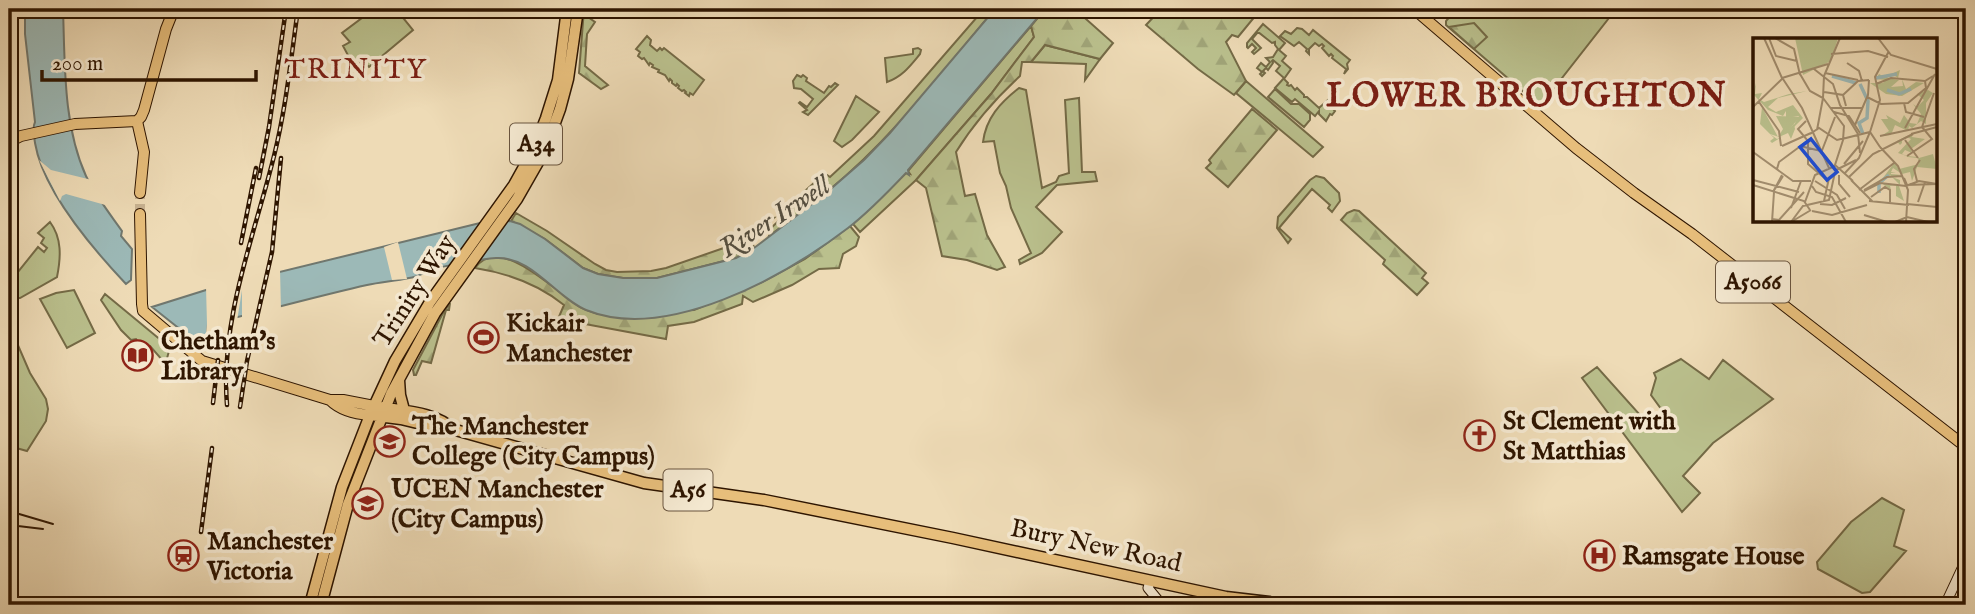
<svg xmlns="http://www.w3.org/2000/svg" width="1975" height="614" font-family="'IM FELL English',serif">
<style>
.green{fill:#bac08d;stroke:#746a46;stroke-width:2}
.forest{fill:url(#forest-firs);stroke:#746a46;stroke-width:2}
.water{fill:#9cb9b7;stroke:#70776e;stroke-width:2}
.pier{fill:#eedbb6}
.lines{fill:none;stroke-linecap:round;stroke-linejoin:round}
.primary-tunnel{stroke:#c8b392;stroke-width:10;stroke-dasharray:10 5;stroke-linecap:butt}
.secondary-casing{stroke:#2e1500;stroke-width:11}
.primary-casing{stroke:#2e1500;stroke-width:12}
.trunk-casing{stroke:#2e1500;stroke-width:13}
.secondary{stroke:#f4e8d0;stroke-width:9}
.primary{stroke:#e7be7b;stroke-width:10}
.trunk{stroke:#e7be7b;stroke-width:10}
.tram{stroke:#2e1500;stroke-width:2}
.rail-casing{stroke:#2e1500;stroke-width:4.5}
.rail{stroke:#f4e8d0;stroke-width:2;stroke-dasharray:5;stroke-linecap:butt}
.labels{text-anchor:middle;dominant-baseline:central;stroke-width:7;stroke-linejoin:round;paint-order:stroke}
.shield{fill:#f4e8d0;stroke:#69543e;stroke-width:2}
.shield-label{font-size:24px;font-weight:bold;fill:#2e1500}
.street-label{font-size:26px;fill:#2e1500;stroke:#f4e8d0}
.poi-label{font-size:26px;font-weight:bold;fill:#2e1500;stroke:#f4e8d0;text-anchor:start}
.neighbourhood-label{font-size:28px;letter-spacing:2px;fill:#7a1f14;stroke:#f4e8d0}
.water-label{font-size:28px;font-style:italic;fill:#544e40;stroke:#f4e8d0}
.district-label{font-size:33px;font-weight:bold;letter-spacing:2px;fill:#7a1f14;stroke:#f4e8d0}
.inset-river{fill:none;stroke:#9cb9b7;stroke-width:3.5}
.inset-road{fill:none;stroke:#a18c6d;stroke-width:2}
.view{fill:#1d4ed8;fill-opacity:0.15;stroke:#1d4ed8;stroke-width:3.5}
.inset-edge{fill:none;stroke:#2e1500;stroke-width:3.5}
</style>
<defs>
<pattern id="forest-firs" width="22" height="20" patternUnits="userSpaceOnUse" patternTransform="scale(1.75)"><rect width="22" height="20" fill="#bac08d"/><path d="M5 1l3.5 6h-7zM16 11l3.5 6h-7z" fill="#a0a478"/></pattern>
</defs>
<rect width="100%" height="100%" fill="#eedbb6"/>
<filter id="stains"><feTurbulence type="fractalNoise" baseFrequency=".00286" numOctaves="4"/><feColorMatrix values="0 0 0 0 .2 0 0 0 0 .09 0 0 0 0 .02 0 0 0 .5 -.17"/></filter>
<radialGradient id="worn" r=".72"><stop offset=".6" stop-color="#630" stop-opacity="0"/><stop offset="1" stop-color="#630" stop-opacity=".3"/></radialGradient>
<!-- green -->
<path class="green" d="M374 9H396L413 30 369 67 362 60 357 66 350 59 343 46 350 42 342 33Z
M984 9H995C942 72 892 139 828 191L820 180 824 173 830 177 874 136Z
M1456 9H1616L1540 106 1446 25V21Z
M1263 24 1285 43 1279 50 1286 56 1282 61 1291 69 1284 79 1288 83 1287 85 1289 86 1291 85 1295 90 1297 88 1304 95V97H1307L1319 108 1329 99 1337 105 1333 109 1335 111 1332 115 1330 114 1326 121 1319 114V111L1315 116 1295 99 1292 102 1275 88 1284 78 1276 71 1280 66 1273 60 1272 61 1273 63 1268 70 1266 68 1263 71 1265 73 1262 76 1260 74 1262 72 1257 68 1261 63 1266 67 1270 62 1266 58 1273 57 1278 49 1275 45V42L1272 43 1258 32 1252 39 1261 48 1254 54 1252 52 1256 48 1252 44 1248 48 1247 47V43Z
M1031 26 1034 37 991 94 916 180 860 232 853 224 906 173 910 174 908 171Z
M1297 28 1302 29 1309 35 1313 30 1350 60 1347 64 1348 69 1344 74 1346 69 1332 58 1333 56 1331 54 1329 56 1322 48 1324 46 1322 44 1319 46 1315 43 1309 49V54L1306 51 1307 49 1299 42 1294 46 1280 36 1285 31 1291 34Z
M647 36 651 40 650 45 657 51 660 48 662 50 664 48 704 80 693 95 690 93 689 96 685 93 686 92 684 90 682 91 678 88 679 86 677 84 676 86 672 83V81L670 79 669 81 665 75 658 72 659 70 652 67 653 65 650 63 649 65 644 58 642 59 638 56 640 52 636 49Z
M1045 45 1100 59 1085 80 1086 64 1031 62Z
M918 48 921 50 920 54C910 66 903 76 887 82L885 58 913 54V49Z
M797 75 801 77 803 75 807 78 806 81 824 93 829 86 831 87 835 83 838 85 808 115 803 112 807 110 799 103 800 102 807 107 813 99 801 89 794 88 793 81Z
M1246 81 1323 147 1313 157 1236 93Z
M1019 88 1026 90 1042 188 1056 182 1059 176 1069 173 1065 100 1079 98 1082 172H1095L1097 181 1057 185 1036 207 1062 232 1042 253 1020 264 1019 260 1031 253 1011 208 1006 186 1000 173 994 141 983 142C986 118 1000 103 1019 88Z
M1275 89 1291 104H1299L1310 114V120L1304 127 1268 97Z
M856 96 879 112 852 140 842 147 834 141Z
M1316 176 1324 178 1339 193 1340 201 1332 212 1328 208 1330 205 1312 189 1279 228 1291 239 1288 243 1277 228 1278 217 1310 180Z
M50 222C62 238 61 257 57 277L20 298H9V283L38 247 44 252 47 248 41 243 44 238 38 233Z
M74 290 95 333 67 348 40 299 56 293Z
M105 294 168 346 169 351 166 362 163 361 150 346H140L136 339 131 340 121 330 101 300Z
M9 334 14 336 30 373 46 399 48 409 46 421 27 451 9 446Z
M1681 359 1709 379 1723 360 1773 399 1713 443 1683 476 1700 493 1682 512 1582 378 1597 367 1648 424 1664 413 1651 395 1656 378 1654 373Z
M1882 498 1904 510 1894 546 1906 551 1870 592 1862 593 1818 569 1817 562 1851 522Z"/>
<!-- forest -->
<path class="forest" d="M584 9H589L588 17 595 22 587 34 585 66 608 85 601 89 579 73Z
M1045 9H1078L1077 11 1113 43 1100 59 1045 45 1031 62H1022L1020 76C995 99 974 123 956 152L965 196 975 194 987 235 1005 267 997 270 967 260 942 256 926 188 916 180 991 94 1034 37 1031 26Z
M1161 9H1261L1238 37 1232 35 1226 42 1246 81 1234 95 1198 69 1146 25Z
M1474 23 1487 37 1474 49 1449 27Z
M1252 109 1277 130 1228 187 1206 168 1211 163 1209 160Z
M815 182 825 194 769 236 772 227 797 204 795 200Z
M1354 210 1359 211 1426 273 1422 278 1428 283 1417 295 1383 264 1385 260 1341 220 1347 213Z
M516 213 547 231 595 264 606 270 617 272 651 271 666 268 741 242 752 234 767 219 774 218 752 240 754 248 736 258 657 278H623L598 274 583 268 545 239 511 221Z
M850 226 859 237 856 246 843 254 839 268 819 269 792 285 753 302 743 296 742 304 694 322 668 326 666 339 558 319 564 305C538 284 507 273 475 268 501 232 558 295 582 308 587 311 593 312 598 314L694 310 762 282 805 259Z
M450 303 449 310H446L431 363 422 361 416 375H414L413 370 443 313Z"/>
<!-- water -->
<path class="water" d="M25 9H63C65 64 63 125 86 176 95 195 110 214 122 231L121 236 132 249 131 280 126 284C93 249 43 191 35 143 34 135 32 128 35 122L25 34Z
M995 9H1045L908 170 909 175 906 173C888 192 869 212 848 228 785 276 667 343 586 310 555 297 532 256 496 258 481 259 448 265 434 269 425 272 418 277 409 278 395 281 381 282 367 285 314 297 261 312 208 324L205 349 152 307 206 290 480 223 510 221 520 224 545 239 583 268 598 274 623 278H657L736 258 754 248 825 194 864 160 890 133Z"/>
<!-- pier -->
<path class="pier" d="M39 160 51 170 92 180 109 206 66 194 62 196 60 201Z
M398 242 407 279 392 280 384 247Z
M280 269 281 311 242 319V290L237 321 211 326 208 350 204 353 207 324 206 287Z"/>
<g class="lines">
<!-- primary-tunnel -->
<path class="primary-tunnel" d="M140 214V193"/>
<defs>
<path id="secondary" d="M1150 581 1148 588 1162 605
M1945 605 1966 560"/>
<path id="primary" d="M1414 9 1576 148 1634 193 1692 234 1966 447
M137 121 141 117 144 110 166 29 174 9
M137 121 144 152 140 193
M9 142 21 136 75 124 137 121
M140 214 142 304 143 311 202 361 330 400H343L374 406
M330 400C341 411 355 414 370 415"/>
<path id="trunk" d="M399 380 400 395 404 410
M380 407C401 411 437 412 452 429
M370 415 401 419 442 429H452L644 483 764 500 953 538 1226 597 1294 605
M310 605 342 487 370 415 395 361 430 302 514 185 534 149 546 118 558 80 567 9
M321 605 348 504 391 394 435 313 517 199 545 150 560 109 568 79 578 9"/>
</defs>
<!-- secondary casing -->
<use href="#secondary" class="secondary-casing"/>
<!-- primary casing -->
<use href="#primary" class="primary-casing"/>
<!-- trunk casing -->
<use href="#trunk" class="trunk-casing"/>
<!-- secondary -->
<use href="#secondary" class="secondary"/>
<!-- primary -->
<use href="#primary" class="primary"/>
<!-- trunk -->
<use href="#trunk" class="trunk"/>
<!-- tram -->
<path class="tram" d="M9 511 53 524
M9 522 18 526 43 529
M122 603 123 605
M134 604V605"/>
<defs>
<path id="rail" d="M259 178 269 127 286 9
M241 243 256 168
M213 403 218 360
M227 405C220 320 254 237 274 156 286 108 291 58 298 9
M240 407 247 361 272 252 281 158
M201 532 212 448
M151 604V605
M168 605V604"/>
</defs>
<!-- rail casing -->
<use href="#rail" class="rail-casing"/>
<!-- rail -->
<use href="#rail" class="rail"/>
</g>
<!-- icons -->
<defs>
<symbol id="stadium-ring" viewBox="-11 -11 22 22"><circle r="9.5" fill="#f4e8d0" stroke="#8f2418" stroke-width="1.5"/><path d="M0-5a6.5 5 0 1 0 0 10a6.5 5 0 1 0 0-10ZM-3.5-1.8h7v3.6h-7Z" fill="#8f2418"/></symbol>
<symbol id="library-ring" viewBox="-11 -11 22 22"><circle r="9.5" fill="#f4e8d0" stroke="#8f2418" stroke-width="1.5"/><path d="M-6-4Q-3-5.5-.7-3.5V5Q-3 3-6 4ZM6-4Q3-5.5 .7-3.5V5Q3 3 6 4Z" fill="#8f2418"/></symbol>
<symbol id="church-ring" viewBox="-11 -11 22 22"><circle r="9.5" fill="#f4e8d0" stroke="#8f2418" stroke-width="1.5"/><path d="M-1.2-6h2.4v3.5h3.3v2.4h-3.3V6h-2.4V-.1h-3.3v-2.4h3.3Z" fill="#8f2418"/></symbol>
<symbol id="university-ring" viewBox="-11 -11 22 22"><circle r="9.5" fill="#f4e8d0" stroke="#8f2418" stroke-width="1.5"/><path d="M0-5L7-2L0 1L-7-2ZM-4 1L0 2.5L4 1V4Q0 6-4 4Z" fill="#8f2418"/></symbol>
<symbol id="station-ring" viewBox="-11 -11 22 22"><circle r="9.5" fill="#f4e8d0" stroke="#8f2418" stroke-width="1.5"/><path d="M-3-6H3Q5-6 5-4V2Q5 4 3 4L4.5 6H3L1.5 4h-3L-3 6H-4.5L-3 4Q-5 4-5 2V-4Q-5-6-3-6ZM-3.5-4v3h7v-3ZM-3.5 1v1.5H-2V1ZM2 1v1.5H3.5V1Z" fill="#8f2418"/></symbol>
<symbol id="hospital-ring" viewBox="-11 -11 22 22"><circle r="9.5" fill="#f4e8d0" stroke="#8f2418" stroke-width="1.5"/><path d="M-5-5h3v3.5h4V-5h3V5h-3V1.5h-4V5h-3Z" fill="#8f2418"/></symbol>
</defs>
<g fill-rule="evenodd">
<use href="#stadium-ring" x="466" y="320" width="35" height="35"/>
<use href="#library-ring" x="120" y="338" width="35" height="35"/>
<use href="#church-ring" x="1462" y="418" width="35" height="35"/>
<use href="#university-ring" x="372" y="424" width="35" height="35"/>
<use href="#university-ring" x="350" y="486" width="35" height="35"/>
<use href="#station-ring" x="166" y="538" width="35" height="35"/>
<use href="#hospital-ring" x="1582" y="538" width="35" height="35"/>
</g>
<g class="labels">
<!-- shield labels -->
<g class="shield">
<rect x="510" y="123.5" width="52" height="41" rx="5"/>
<rect x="1716" y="261.5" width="74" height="41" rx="5"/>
<rect x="663.5" y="469.5" width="49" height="41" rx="5"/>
</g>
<g class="shield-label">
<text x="536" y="144">A34</text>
<text x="1753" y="282">A5066</text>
<text x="688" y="490">A56</text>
</g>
<!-- street labels -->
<g class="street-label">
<text transform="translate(415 291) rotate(-57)">Trinity Way</text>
<text transform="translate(1096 546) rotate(12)">Bury New Road</text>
</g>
<!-- poi labels -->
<g class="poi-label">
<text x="506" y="323">Kickair<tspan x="506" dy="30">Manchester</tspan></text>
<text x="161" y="341">Chetham's<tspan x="161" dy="30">Library</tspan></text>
<text x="1503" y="421">St Clement with<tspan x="1503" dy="30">St Matthias</tspan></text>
<text x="412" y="426">The Manchester<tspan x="412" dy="30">College (City Campus)</tspan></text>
<text x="391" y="489">UCEN Manchester<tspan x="391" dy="30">(City Campus)</tspan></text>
<text x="207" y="541">Manchester<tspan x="207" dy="30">Victoria</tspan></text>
<text x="1622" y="556">Ramsgate House</text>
</g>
<!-- neighbourhood labels -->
<g class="neighbourhood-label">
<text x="356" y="70">TRINITY</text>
</g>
<!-- water labels -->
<g class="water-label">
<text transform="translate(775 218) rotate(-33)">River Irwell</text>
</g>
<!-- district labels -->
<g class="district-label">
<text x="1527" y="97">LOWER BROUGHTON</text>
</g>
</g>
<!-- overview -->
<g transform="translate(1753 38)">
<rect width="184" height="184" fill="#eedbb6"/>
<path d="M42 0H85L78 23 50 37ZM175 52 180 55 173 65V86L168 83 159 90 156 88 155 93 142 87 138 97 128 98 136 93 128 81H135L133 77 147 85 151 77 157 85 164 86 168 76 160 66 164 69 171 62 164 56ZM9 69 25 99 30 91 23 78 47 79 38 89 41 86 42 91 38 101 35 95 26 99 17 96 24 101 30 98 19 105 17 103 21 100 7 86ZM160 95 159 99 172 101 158 111 159 115 152 112 149 116 154 118 164 119 166 120 180 116 184 131 164 129 159 143 157 134 149 136 140 130 138 134H143L138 135V136L149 137 139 139 147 142V147L137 137 129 145 136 147 137 142 136 147 146 148 151 163 143 158V148H137L138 152 127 144 141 125 146 131 166 126 165 120 155 119 151 117 145 115 158 101 154 99 149 102V105L147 107 144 103Z" fill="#bac08d"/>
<path d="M147 32 145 40 139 36 134 40 146 42 138 49 150 48 149 41 153 51 163 44 171 45 149 58 133 56 117 45H130L132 42 123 41 126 36 132 39ZM3 45 2 56 9 55 6 61 11 64 36 56 54 53 25 60 15 69 23 74 40 67 50 80 38 92 46 78 33 80V73L30 78 15 72 0 56Z" fill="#bac08d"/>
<path class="inset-river" d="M79 38 103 45M123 40 144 36M107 46 115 63 114 80 106 85 110 96M134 52 146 56 158 51M126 155V145L136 137"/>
<path class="inset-road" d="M11 0 29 40M16 0 23 18 44 23M22 0 41 11 47 37M87 0 71 38 70 60 91 88 90 102M125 0 138 17 184 31M78 16 115 13 135 19M94 25 106 33 109 43M61 31 80 46 87 67 105 96 107 115M72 35 105 42M47 36 57 53 70 60 64 92M28 38 49 70 76 130M29 40 75 26M123 46 138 40 172 43 180 38M71 54 90 57 93 68M90 57 105 43 116 42M114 59 128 66 155 65 173 50 172 43M6 64 26 93 28 108M151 65 153 74 171 79M0 69 30 40M77 70H109M81 74 96 78 107 95M53 83 45 91 55 103V126L75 143M102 87 115 57 116 42M152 90 182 36M117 94 127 62 122 39 136 13M57 96 66 90 84 102 92 100M158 96 184 89M127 98 184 86M91 99 82 127 100 143M89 101 117 94 127 109M152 102 165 120M29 108 58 95M47 108 68 113M127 109 145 128 155 152 153 184M0 114 40 143H58M68 115 82 79M0 118V155M154 118 179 101 169 89 181 55M91 126 110 103M24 131 26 124 57 101M83 132 103 122M91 136 106 120 117 94M29 137 20 154 30 138M86 137V146L97 159M96 139 120 116 160 96M151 140 154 147 184 146M0 142 46 154M98 142 120 164M62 143 84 157 92 171M164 143 161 131 167 122M0 147 51 163 57 172M59 148 63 154 79 159 93 184M153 148 166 143 184 146M106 152 141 125M111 152 134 139 149 138M111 153 127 145 153 148M118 159 132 149 137 152V164M71 163 76 140M116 163 156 167M52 164 62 137 82 128M165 164 172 144M67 166 79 167 93 160M154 166 184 169M38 170 48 143M59 173 79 177 114 167M111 177 134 184M19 181 26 182 51 154M19 184 21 154M38 184 58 172M38 184 50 168 76 162 82 134M142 184 154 179 175 184"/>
<path class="view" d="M58 101 84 134 74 142 47 109Z"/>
<rect width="184" height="184" class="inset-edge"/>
</g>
<!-- margin -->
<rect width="1975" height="614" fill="none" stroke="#eedbb6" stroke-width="35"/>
<rect x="10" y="10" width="1954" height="593" fill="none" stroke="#2e1500" stroke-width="3.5"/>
<rect x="18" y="18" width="1940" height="579" fill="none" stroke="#2e1500" stroke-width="2"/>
<!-- scale -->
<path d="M42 70v10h214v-10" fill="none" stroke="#2e1500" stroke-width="3.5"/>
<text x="52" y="70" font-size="21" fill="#2e1500" stroke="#f4e8d0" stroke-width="5" paint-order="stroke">200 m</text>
<rect width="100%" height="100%" filter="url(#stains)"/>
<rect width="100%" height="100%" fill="url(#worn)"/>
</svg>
